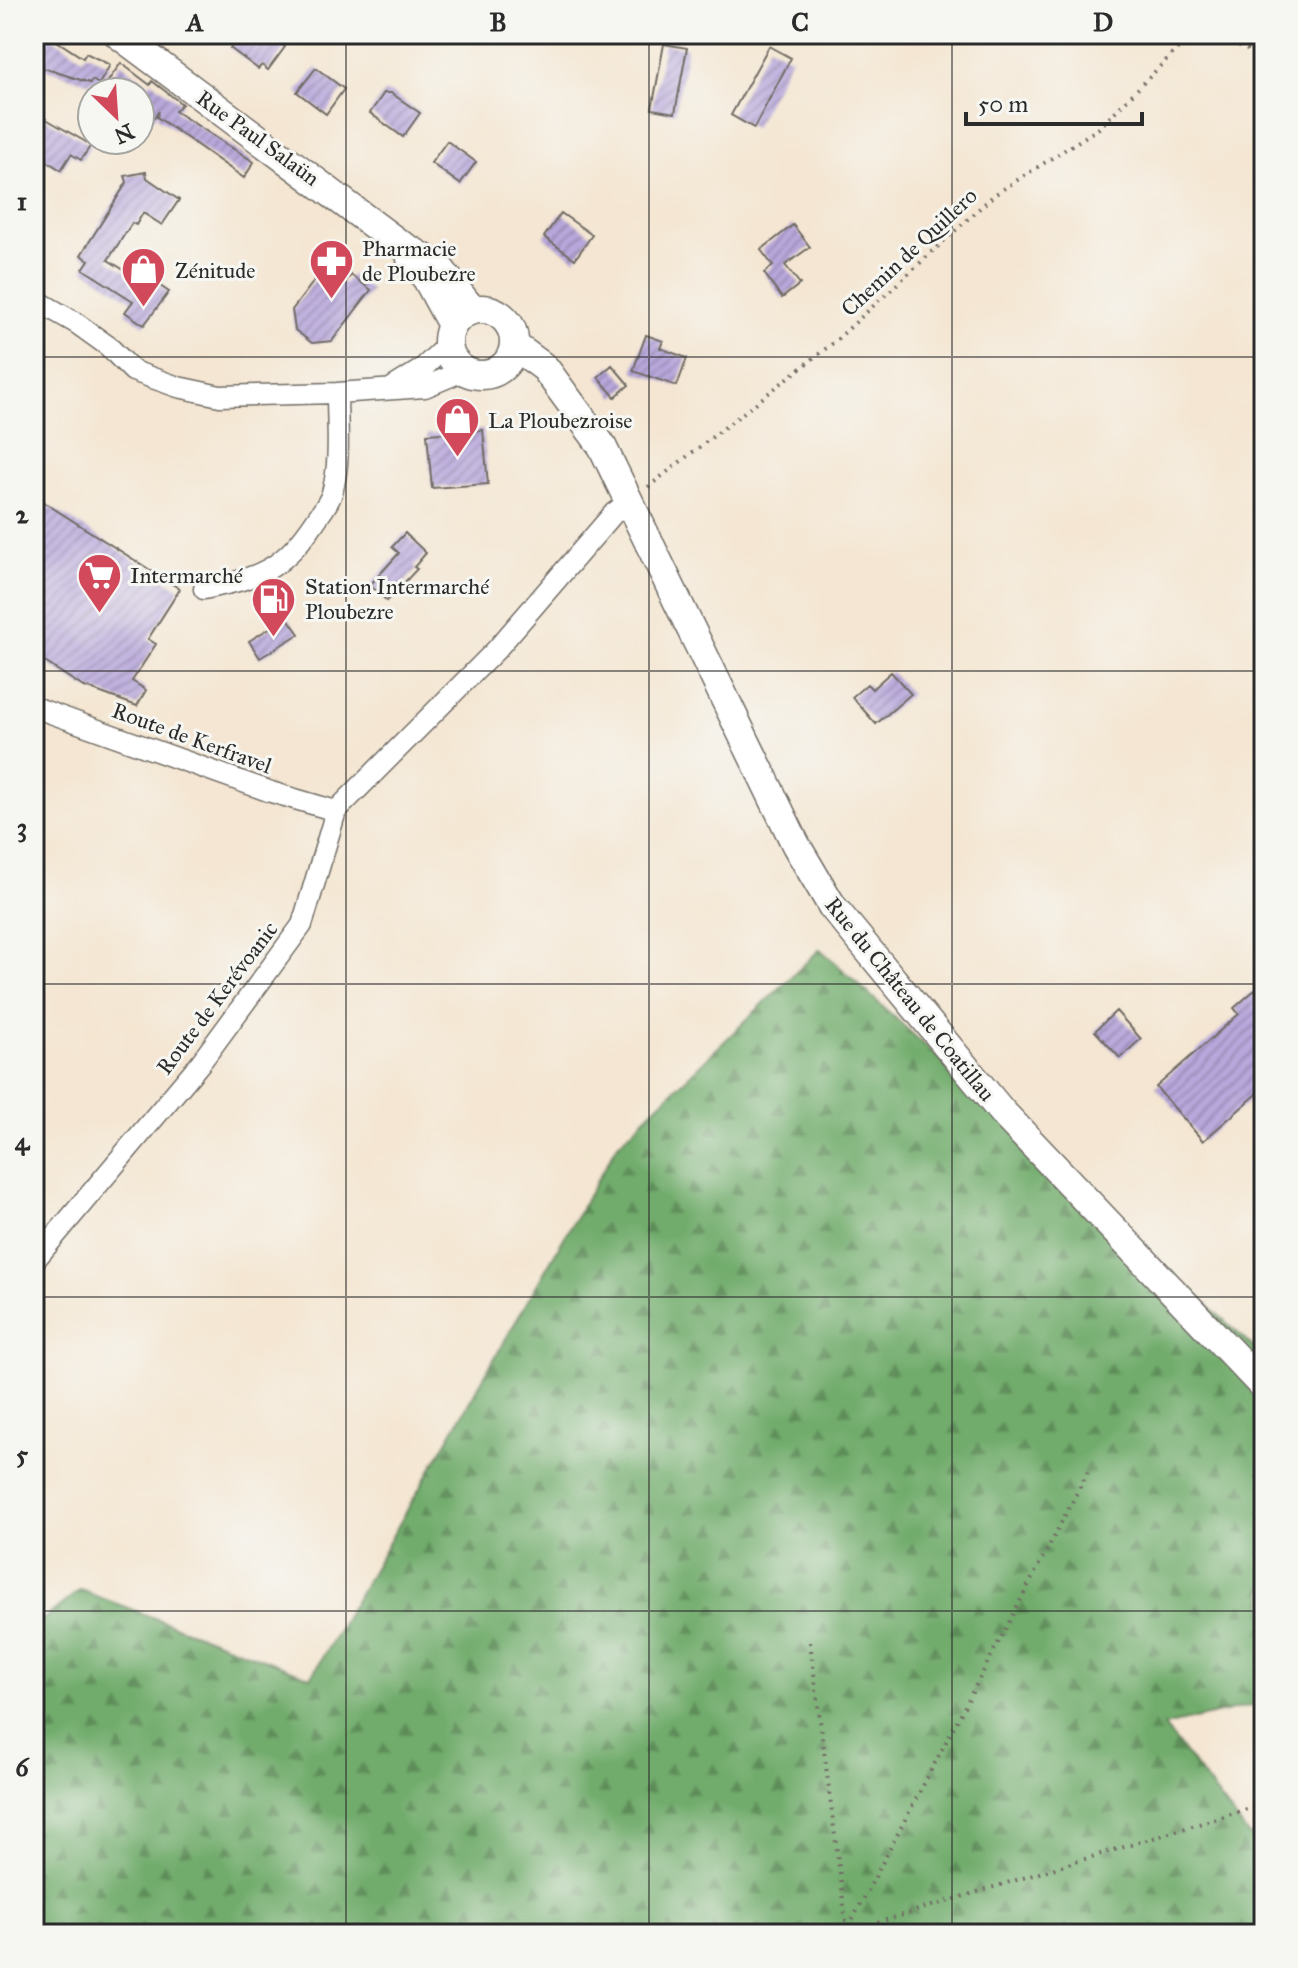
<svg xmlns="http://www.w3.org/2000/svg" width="1298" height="1968" font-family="'IM FELL Great Primer',serif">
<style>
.forest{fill:url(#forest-firs);stroke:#4e6c4c;stroke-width:2}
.building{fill:url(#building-hatch)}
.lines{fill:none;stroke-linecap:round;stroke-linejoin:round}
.minor-casing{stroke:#716c65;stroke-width:23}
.secondary-casing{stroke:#716c65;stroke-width:31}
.path{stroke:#716c65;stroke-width:4;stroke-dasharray:2 6;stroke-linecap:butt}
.minor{stroke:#fff;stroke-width:20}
.secondary{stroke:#fff;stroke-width:28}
.grid{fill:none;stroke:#2b2b2b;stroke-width:2;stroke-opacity:0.55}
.labels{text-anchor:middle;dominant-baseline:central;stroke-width:6;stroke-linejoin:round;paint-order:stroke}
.street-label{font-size:22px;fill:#2b2b2b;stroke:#f6f6f2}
.poi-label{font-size:22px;fill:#2b2b2b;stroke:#f6f6f2;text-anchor:start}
.neatline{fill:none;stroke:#2b2b2b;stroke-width:3}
.grid-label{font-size:26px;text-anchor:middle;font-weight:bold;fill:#2b2b2b}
</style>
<defs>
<pattern id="forest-firs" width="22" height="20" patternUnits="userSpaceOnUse" patternTransform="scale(2)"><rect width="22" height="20" fill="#71ac6c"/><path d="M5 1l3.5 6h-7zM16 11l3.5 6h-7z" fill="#5d8c59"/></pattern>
<pattern id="building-hatch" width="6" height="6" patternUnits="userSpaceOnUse" patternTransform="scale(2)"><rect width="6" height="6" fill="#b8a7db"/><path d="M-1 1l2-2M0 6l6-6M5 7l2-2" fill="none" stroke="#9688b2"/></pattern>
</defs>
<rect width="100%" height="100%" fill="#f6f6f2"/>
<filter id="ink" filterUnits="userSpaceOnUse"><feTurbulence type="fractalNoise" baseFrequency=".0125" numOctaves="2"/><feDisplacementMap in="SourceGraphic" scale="16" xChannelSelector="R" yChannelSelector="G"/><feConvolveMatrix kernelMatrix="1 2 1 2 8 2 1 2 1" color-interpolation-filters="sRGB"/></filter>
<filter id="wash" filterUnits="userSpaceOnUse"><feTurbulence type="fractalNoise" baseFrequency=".006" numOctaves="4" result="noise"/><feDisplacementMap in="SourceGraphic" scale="32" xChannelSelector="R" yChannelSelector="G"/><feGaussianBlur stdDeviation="1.8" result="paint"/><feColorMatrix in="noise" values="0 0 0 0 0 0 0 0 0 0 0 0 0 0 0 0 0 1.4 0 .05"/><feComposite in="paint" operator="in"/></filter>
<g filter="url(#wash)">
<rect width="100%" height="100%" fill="#f4e6d2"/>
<!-- forest -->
<path class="forest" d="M820 949 1264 1357V1703L1164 1726 1249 1836 1264 1832V1934H34V1627L80 1590 311 1677 618 1144Z"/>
<g id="blocks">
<!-- building -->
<path class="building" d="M34 34H46L83 58 86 53 110 65 99 84 92 80 90 83 34 65Z
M241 34H268L285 47 268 70 262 65 258 69 230 48Z
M664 44 687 48 675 113 652 109Z
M769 46 791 58 754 128 731 115Z
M121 63 150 85 152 81 182 104 175 111 254 162 244 178 157 117 159 111 154 118 140 107V92H122L108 81Z
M316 68 344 89 326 114 297 92Z
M384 93H391L420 113 403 137 370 113Z
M34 112 91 145 81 160 71 154 61 170 34 153Z
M447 141 476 162 460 184 431 163Z
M146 172 147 178 179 200 162 225 143 213 136 225 132 223 108 260 145 283 148 278 169 292 144 325 125 312 133 301 83 269 89 260 81 255 127 182 125 176Z
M561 213 592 235 575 259 544 237Z
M793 225 810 247 785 265 800 284 782 298 764 273 773 266 761 250Z
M324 268 344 284 351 275 371 290 332 341 312 343 295 330 292 310Z
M646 335 663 341 660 348 687 358 677 386 633 371Z
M612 365 629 385 615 397 598 377Z
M483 430 488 484 432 488 427 434Z
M34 496 180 589 148 639 156 644 132 681 146 690 137 706 82 686 34 655Z
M405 533 426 553 414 567 417 569 387 601 370 585 399 553 392 547Z
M287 617 299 634 260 658 249 641Z
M891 672 911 694 876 724 852 697 867 684 872 689Z
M1264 982V1088L1203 1141 1156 1087 1239 1014 1234 1008Z
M1116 1011 1141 1039 1120 1058 1095 1031Z"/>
</g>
</g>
<g filter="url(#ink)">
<use href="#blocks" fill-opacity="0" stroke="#716c65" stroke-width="2"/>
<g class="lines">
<defs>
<path id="minor" d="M34 299 76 323 108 346 133 371 178 387 220 396 337 393 425 387 463 371
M392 388 422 369 448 344
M204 589C261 577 283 570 316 520 322 511 329 503 332 493 341 461 337 426 337 393
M34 707 271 792 336 811
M34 1261 201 1062 302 925 336 811 496 650 614 513 630 501"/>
<path id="secondary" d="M118 34 398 243 438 266 472 310
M411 259 427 279 452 325
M448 342a33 33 0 1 1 66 0a33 33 0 1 1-66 0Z
M515 346 545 368 602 446 796 845 832 906 1002 1112 1264 1387"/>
</defs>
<!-- minor casing -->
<use href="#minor" class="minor-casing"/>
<!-- secondary casing -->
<use href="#secondary" class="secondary-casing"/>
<!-- path -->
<path class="path" d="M1218 34 1255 54H1264
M648 487 833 343 994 195 1099 128 1183 43 1211 34
M810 1642 847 1929
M847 1932 1264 1804
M845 1934 1089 1470"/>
<!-- minor -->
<use href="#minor" class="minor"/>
<!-- secondary -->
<use href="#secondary" class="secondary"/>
</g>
</g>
<!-- grid -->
<path class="grid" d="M346 34V1934M649 34V1934M952 34V1934M34 357H1264M34 671H1264M34 984H1264M34 1297H1264M34 1611H1264"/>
<!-- icons -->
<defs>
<symbol id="pharmacy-pin" viewBox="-11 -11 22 30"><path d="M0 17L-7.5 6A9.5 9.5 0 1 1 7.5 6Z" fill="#d1495b" stroke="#f6f6f2"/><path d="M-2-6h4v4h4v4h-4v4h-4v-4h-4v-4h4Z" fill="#fff"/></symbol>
<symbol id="shop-pin" viewBox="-11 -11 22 30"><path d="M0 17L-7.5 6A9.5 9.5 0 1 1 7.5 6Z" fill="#d1495b" stroke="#f6f6f2"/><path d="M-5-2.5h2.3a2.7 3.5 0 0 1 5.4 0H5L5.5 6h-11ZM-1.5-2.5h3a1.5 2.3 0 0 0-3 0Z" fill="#fff"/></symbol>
<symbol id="supermarket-pin" viewBox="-11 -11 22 30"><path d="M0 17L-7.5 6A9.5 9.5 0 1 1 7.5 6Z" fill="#d1495b" stroke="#f6f6f2"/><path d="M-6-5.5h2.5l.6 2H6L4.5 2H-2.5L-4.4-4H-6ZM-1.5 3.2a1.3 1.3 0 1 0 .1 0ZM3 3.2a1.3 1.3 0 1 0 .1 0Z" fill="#fff"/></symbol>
<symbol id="fuel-pin" viewBox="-11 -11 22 30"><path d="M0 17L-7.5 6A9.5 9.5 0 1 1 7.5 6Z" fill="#d1495b" stroke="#f6f6f2"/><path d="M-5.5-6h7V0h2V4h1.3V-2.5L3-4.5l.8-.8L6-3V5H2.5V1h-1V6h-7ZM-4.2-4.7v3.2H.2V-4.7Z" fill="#fff"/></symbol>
</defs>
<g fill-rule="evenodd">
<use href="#pharmacy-pin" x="306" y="236" width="51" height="69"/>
<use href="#shop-pin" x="118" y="244" width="51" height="69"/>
<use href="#shop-pin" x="432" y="394" width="51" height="69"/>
<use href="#supermarket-pin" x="74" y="550" width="51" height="69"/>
<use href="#fuel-pin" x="248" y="574" width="51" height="69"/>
</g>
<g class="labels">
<!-- street labels -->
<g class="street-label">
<text transform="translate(258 138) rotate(36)">Rue Paul Salaün</text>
<text transform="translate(909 252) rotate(-43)">Chemin de Quillero</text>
<text transform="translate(192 738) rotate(20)">Route de Kerfravel</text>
<text transform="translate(217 998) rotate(-53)">Route de Kerévoanic</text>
<text transform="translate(910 999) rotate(51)">Rue du Château de Coatillau</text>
</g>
<!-- poi labels -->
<g class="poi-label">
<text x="362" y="248">Pharmacie<tspan x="362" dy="25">de Ploubezre</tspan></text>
<text x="175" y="270">Zénitude</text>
<text x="488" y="420">La Ploubezroise</text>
<text x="130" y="575">Intermarché</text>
<text x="305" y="586">Station Intermarché<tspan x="305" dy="25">Ploubezre</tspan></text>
</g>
</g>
<!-- margin -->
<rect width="1298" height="1968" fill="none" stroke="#f6f6f2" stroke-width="88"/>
<!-- north arrow -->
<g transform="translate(116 116) rotate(155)"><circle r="38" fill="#f6f6f2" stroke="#a5a5a2" stroke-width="2"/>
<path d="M0-6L14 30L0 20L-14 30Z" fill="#d1495b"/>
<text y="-12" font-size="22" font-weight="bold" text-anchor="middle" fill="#2b2b2b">N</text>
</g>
<!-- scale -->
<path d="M966 112v12h176v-12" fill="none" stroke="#2b2b2b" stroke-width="4"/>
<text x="978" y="112" font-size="24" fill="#2b2b2b" stroke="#f6f6f2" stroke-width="6" paint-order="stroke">50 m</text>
<rect x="44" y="44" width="1210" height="1880" class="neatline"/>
<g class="grid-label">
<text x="195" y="31">A</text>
<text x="498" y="31">B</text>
<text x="800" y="31">C</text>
<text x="1103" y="31">D</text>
<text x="22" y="210">1</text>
<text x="22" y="523">2</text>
<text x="22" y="836">3</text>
<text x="22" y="1150">4</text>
<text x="22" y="1463">5</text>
<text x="22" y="1776">6</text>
</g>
</svg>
